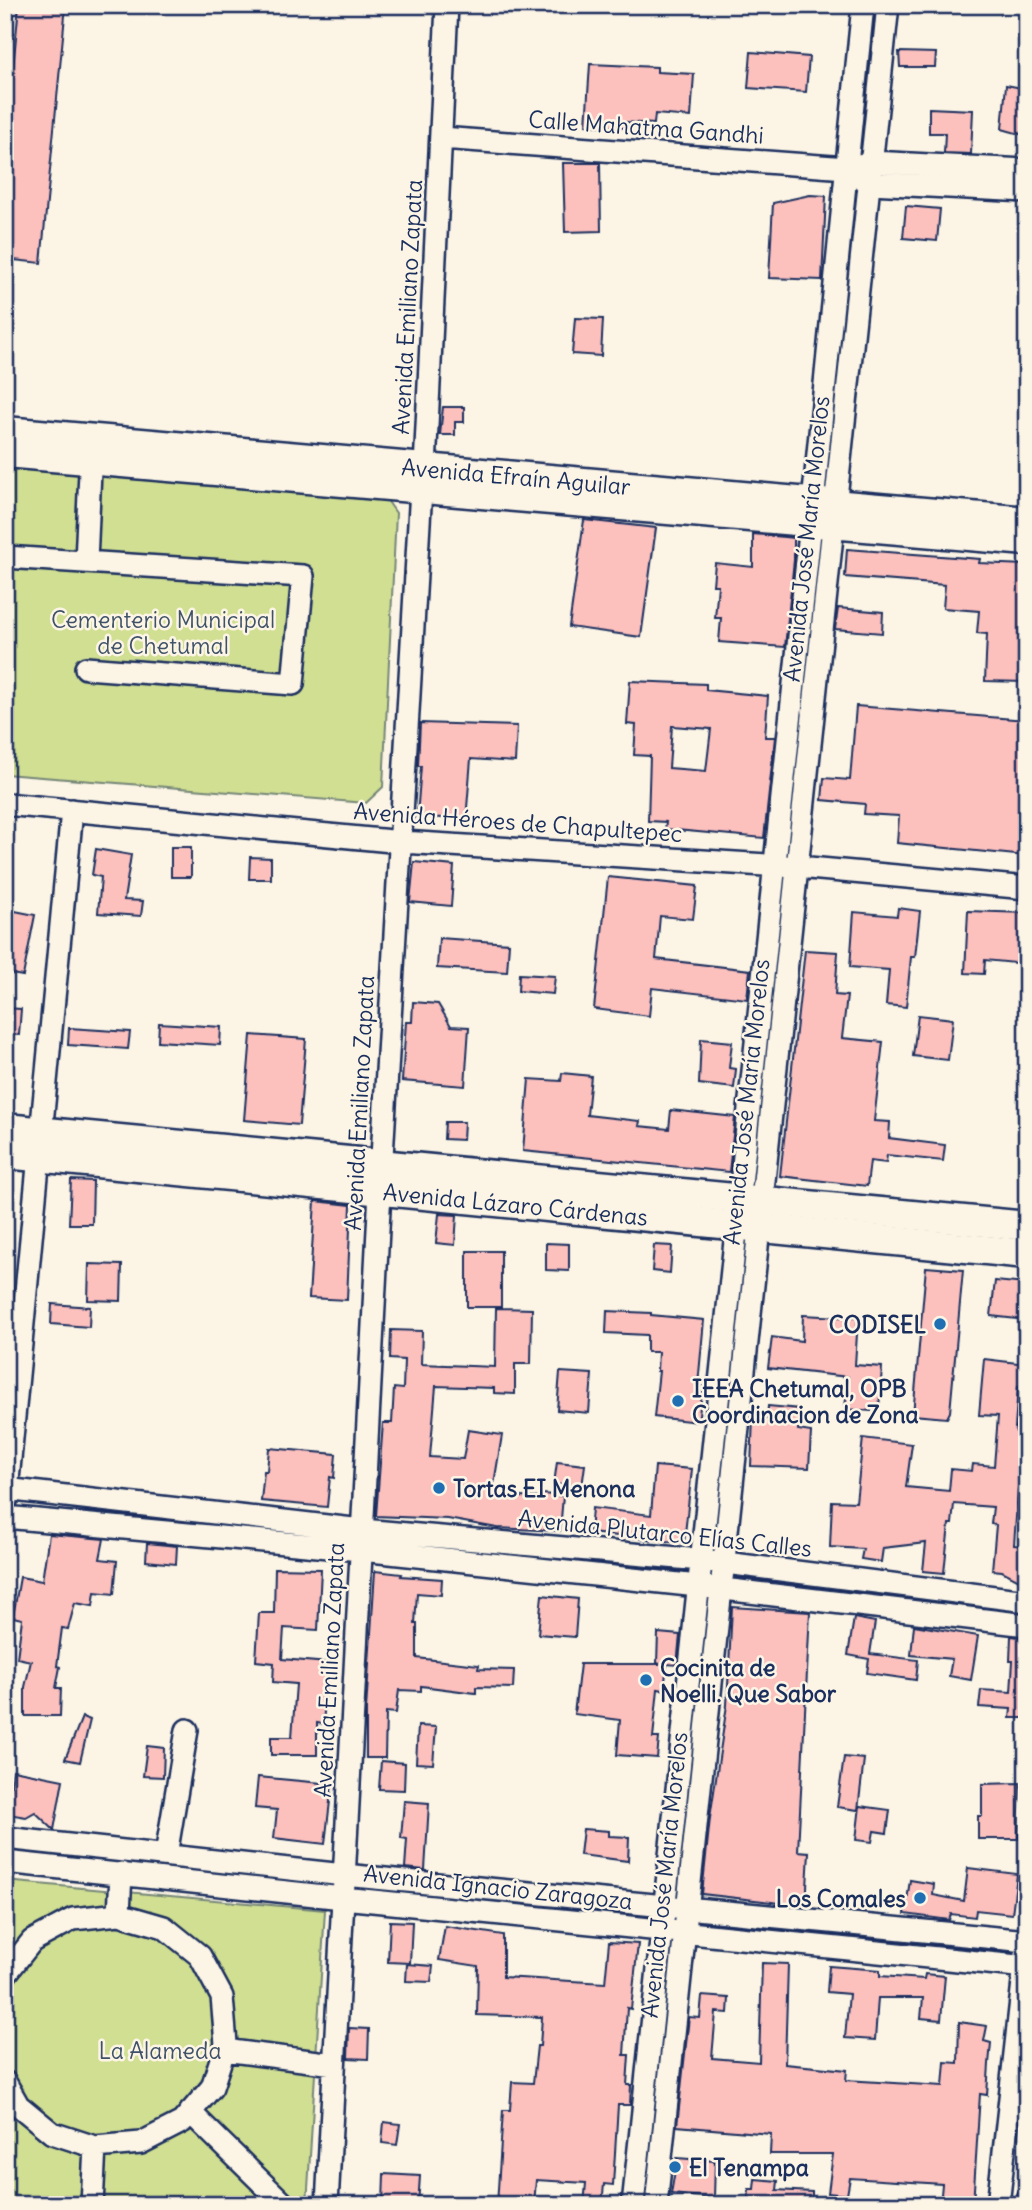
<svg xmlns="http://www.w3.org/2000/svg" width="1032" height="2210" font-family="Delius,sans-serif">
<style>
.green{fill:#d1df92;stroke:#768778;stroke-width:2}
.building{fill:#fcc0bd;stroke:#1b2f5e;stroke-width:2;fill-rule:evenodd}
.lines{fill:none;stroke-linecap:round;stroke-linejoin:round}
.minor-casing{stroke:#1b2f5e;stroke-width:26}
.major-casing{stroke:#1b2f5e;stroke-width:33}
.minor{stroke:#fcf5e5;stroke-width:21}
.major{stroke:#fcf5e5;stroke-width:28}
.poi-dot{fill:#1f6fb2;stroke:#fcf5e5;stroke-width:2.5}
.labels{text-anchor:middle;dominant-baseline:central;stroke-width:5;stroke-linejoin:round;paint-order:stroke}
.street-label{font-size:23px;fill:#1b2f5e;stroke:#fcf5e5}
.park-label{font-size:23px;fill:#3f5268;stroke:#fcf5e5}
.poi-label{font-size:23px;font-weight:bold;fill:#1b2f5e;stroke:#fcf5e5;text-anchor:start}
</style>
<rect width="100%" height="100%" fill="#fcf5e5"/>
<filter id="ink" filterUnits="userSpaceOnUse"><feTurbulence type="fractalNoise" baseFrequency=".0143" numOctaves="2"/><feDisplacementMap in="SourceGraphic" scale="14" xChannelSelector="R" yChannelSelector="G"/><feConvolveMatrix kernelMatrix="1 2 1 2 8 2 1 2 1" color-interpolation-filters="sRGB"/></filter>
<g filter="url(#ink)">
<!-- green -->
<path class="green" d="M5 464 384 496 396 513 383 787 366 803 5 774Z
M5 1881 325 1910 307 2205H5Z"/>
<!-- building -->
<path class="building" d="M19 5H66L41 263 5 259V154Z
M751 52 809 57 806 92 748 88Z
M899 52 936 53 935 67H900Z
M590 64 657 67V72L694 74 691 117 655 114 654 124 626 122V128L586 125Z
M1006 85 1027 89V136L1002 129Z
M929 108 973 110 971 154 944 153 945 133H929Z
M563 163H600L601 231 565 232Z
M810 195 826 196 822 280 769 278 773 203Z
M906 206 940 209 937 241 903 238Z
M575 318 603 319 601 356 572 354Z
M443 407H464V422H455V435H440Z
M584 520 656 528 641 637 569 627Z
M753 534 794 538V560L785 647 719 642 721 618H715L718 585H713L715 563 753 567Z
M847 549 980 559 979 563 1027 565V622H1022L1020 656H1027V682L985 681 987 634 977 633 979 611 943 608 945 585 845 577Z
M838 608 883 612 882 633 835 629Z
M630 681 706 684V690L768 696 765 737H775L764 838 665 829 666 822 648 821 650 756 634 755 636 725 627 724ZM672 726 711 729 706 771 669 768Z
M856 706 1027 720V856L897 843 899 816 864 814 865 804 822 800 824 778 850 780Z
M420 723 517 726 515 762 471 759 466 820 417 816 421 766H418Z
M171 847H191V877H171Z
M96 849 131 855 124 900 143 901 141 916 98 913 101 877 92 875Z
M250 857 271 858V879H249Z
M414 862 454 866 451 906 410 902Z
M608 877 697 886 693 919 660 916 656 959 750 970 747 999 652 988 649 1016 594 1009Z
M898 908 920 911 915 957H911L906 1007 886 1005 889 970 850 967 854 912 897 916Z
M5 909 35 915 23 976 5 973Z
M968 911 1027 913V964L985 960 984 974 965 973Z
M439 938 509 943 507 972 437 968Z
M805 950 838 952 835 995 847 996 842 1038 883 1042 874 1121 890 1122 889 1138 945 1145 943 1161 887 1155 886 1163 870 1161 867 1186 780 1176Z
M519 974 555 976 553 994 518 991Z
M413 1002 438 1004 451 1026 469 1027 465 1086 402 1081 406 1022H412Z
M5 1008 21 1009 19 1035 5 1034Z
M918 1015 953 1019 948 1060 913 1056Z
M159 1023 221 1027 220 1045 158 1041Z
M69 1028 130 1032 128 1049 68 1045Z
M251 1035 306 1039 299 1125 244 1120Z
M701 1039 732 1042 729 1068 736 1069 734 1088 699 1084Z
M562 1073 591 1076 587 1115 640 1121 639 1126 669 1129 671 1110 735 1117 729 1172 523 1151 529 1079 561 1081Z
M445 1122H464L463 1140 444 1139Z
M71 1180 93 1181 92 1224H69Z
M315 1201 351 1205 347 1300 309 1298Z
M439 1214 457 1215 455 1245 436 1243Z
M546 1243 569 1244V1271L546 1270Z
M654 1245 672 1246 670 1273 652 1271Z
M467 1251H501V1307H467Z
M89 1264 122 1265 121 1301 88 1300Z
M926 1267 963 1270 950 1412 947 1418 913 1415Z
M995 1281 1027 1284V1320L991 1316Z
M52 1304 90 1307 89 1327 51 1324Z
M496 1308 532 1309 531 1364H515V1394L494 1393V1388L436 1386 430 1457 463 1459 468 1430 502 1435 492 1496 543 1498V1494L563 1496 560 1531 497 1528 448 1519 376 1516 383 1423H392L394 1388 403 1389 404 1360 390 1359 391 1330 422 1331 421 1364 495 1367Z
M607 1311 651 1313V1315L704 1320 698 1385 703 1386 698 1422 654 1417 659 1371H657L658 1352H647V1335L606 1333Z
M803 1315 858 1318 855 1365 882 1367 879 1409 871 1408V1411L845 1409 848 1377 768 1368 772 1337 802 1341Z
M984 1359 1027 1364V1387L1018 1386 1015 1428 1016 1432 1027 1433V1490L1018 1489 1014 1545 1026 1546 1023 1582 1002 1571 992 1570 996 1525 991 1524 993 1507 954 1504 952 1524H949L944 1573 923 1571 926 1543 883 1548 881 1562 861 1559 863 1549 830 1547 832 1501 856 1502 863 1438 912 1444 906 1487 949 1491 951 1469 972 1471 973 1464 994 1466 998 1416 979 1415Z
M560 1372 592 1374 589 1413 557 1410Z
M768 1406 800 1409 798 1430 811 1432 809 1468 751 1466 753 1418 767 1419Z
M269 1448 336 1454 334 1478 330 1477 327 1507 261 1501 264 1471H267Z
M557 1462 585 1465 582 1487 554 1484Z
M655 1466 692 1469 684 1543 590 1533 592 1508 651 1515Z
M49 1534 104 1539 100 1559 117 1561 114 1594 95 1592 93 1606 75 1603 68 1629 62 1628 57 1666 60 1667 56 1688H61L60 1716H25V1687L31 1661 17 1658 22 1619 13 1617 20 1577 42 1581Z
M147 1543 177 1546 176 1564 146 1561Z
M275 1568 321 1569 318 1630 284 1628 282 1659 328 1663 323 1724 317 1723V1755H271V1737H292L296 1684 273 1682 274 1663 256 1661 259 1613H274Z
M375 1571 402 1574 401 1576 442 1579 441 1595 417 1593 415 1624H417V1658L479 1665 478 1669 514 1670 513 1688 476 1687V1693L421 1686V1691L399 1690 396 1713 386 1712 385 1758H366V1710Z
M542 1595 578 1599 575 1637 538 1634Z
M732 1607 810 1612 798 1851 809 1852 806 1906 702 1894 710 1818 727 1705Z
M854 1618 875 1622 870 1654 918 1660 916 1680 867 1673 869 1659 848 1655Z
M914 1625 978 1636 971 1680 949 1676 952 1659 911 1655Z
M658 1633 680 1635 677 1665 667 1664 664 1690 658 1689 653 1738H659L657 1758 617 1755 620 1720 574 1714 580 1664H660L657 1663Z
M1011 1636 1027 1638V1718H1010L1011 1709 979 1707 981 1690 1011 1692 1013 1661H1010Z
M82 1717 90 1720 80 1762 65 1759Z
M418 1726 436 1727 433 1764 416 1763Z
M147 1746 164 1748 163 1777 143 1776Z
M844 1757 864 1759 858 1810 837 1807Z
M381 1761 405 1763 404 1790 379 1789Z
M13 1770 63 1780 54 1830 35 1812 26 1817 8 1814Z
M258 1777 332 1784 325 1844 274 1838 277 1810 255 1808Z
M1020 1783 1018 1839H978V1816H982V1784Z
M404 1801 429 1803 425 1870 405 1868 407 1839 401 1838Z
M860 1806 890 1810 887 1833 874 1831 872 1842 856 1840Z
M583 1829 609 1831V1836L629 1837 628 1861 580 1855Z
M968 1868 1017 1874 1012 1914 976 1910 975 1917 951 1914 949 1920 905 1914 910 1880 934 1884 933 1895 964 1901Z
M390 1921 412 1922 410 1963 388 1962Z
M445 1926 503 1935V1977L605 1983 609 1942 638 1944 631 2009 627 2008 624 2055H629L627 2085H631L630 2105H618L613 2185 604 2184 602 2205H584L586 2183 536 2180 534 2205H497L503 2110H510L512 2082 533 2083 537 2046H540L542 2017 477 2015 478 1966 439 1960Z
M762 1963 788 1964 785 2064 847 2070 846 2080 943 2086 945 2062 958 2063 959 2022 987 2026 984 2041 991 2043 989 2064 987 2095 980 2094 973 2205H940L942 2184 850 2178 847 2195 828 2193 833 2154H770L771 2134 677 2126 689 2017 700 2018 702 1996 729 1998 728 2013 716 2012 712 2058 759 2062Z
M407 1964 433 1966 431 1982 406 1981Z
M829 1966 880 1970V1976L924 1979 925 1974 945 1976 941 2020 921 2018 923 1998H878L875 2040 845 2038 849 1994 827 1992Z
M349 2028 369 2029 368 2059 348 2058Z
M384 2122 400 2124 397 2145 382 2143Z
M677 2158 715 2161 714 2198 671 2194Z
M384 2174 420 2176 418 2205 383 2204Z
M755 2179 778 2181 777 2190 812 2192V2205H748L749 2189H754Z"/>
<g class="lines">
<defs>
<path id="minor" d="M441 138 847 168 872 162 1027 170
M860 177 870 183 1027 191
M5 557 303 576 293 684 86 668
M86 562 91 448
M5 804 402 842 798 867 1027 888
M5 1489 362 1530 701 1560 1027 1601
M6 1501 72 810
M5 1517 361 1550 698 1586 1027 1625
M5 1838 344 1875 1027 1941
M166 1855 187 1730
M5 1862 343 1898 1027 1967
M119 1914 121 1873
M5 1975 32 1941 73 1919 119 1914 164 1927 200 1956 222 1997 226 2044 212 2087 182 2122 141 2143 95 2147 52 2133 18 2105 5 2082
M224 2050 334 2064
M190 2112 285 2205
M92 2205 95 2147
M327 2205 380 1191 421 489 425 468 447 5
M633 2205 811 523 863 5
M656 2205 888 5
M998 2205 1026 1955
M1026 2205 1027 2201"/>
<g id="major">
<path id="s1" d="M5 431 1027 521"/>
<path d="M5 453 1027 541"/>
<path d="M5 1128 1027 1226"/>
<path id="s2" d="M5 1154 1027 1254"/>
</g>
</defs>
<!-- minor casing -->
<use href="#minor" class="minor-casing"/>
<!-- major casing -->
<use href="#major" class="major-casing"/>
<!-- minor -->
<use href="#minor" class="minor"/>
<!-- major -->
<use href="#major" class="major"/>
</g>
</g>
<!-- markers -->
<g class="poi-dot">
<circle cx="940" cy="1324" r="7"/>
<circle cx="678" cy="1401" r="7"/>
<circle cx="439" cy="1488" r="7"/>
<circle cx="646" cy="1680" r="7"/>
<circle cx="920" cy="1898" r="7"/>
<circle cx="675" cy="2167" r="7"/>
</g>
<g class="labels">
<!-- street labels -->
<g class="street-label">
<text transform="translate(646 127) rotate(4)">Calle Mahatma Gandhi</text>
<text transform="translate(407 307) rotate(-87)">Avenida Emiliano Zapata</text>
<text stroke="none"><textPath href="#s1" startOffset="513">Avenida Efraín Aguilar</textPath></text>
<text transform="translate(806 539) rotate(-84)">Avenida José María Morelos</text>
<text transform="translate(518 822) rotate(4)">Avenida Héroes de Chapultepec</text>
<text transform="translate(746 1102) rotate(-84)">Avenida José María Morelos</text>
<text transform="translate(359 1103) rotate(-87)">Avenida Emiliano Zapata</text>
<text stroke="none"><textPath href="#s2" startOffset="513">Avenida Lázaro Cárdenas</textPath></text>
<text transform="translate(665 1533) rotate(6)">Avenida Plutarco Elías Calles</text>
<text transform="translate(329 1670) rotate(-87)">Avenida Emiliano Zapata</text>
<text transform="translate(664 1875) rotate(-84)">Avenida José María Morelos</text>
<text transform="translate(498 1887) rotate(6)">Avenida Ignacio Zaragoza</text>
</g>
<!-- park labels -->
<g class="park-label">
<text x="163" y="619">Cementerio Municipal<tspan x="163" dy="26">de Chetumal</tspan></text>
<text x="160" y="2050">La Alameda</text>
</g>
<!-- poi labels -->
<g class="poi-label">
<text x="926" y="1324" text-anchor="end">CODISEL</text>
<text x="692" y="1388">IEEA Chetumal, OPB<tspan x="692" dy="26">Coordinacion de Zona</tspan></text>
<text x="453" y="1488">Tortas EI Menona</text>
<text x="660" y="1667">Cocinita de<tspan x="660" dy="26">Noelli. Que Sabor</tspan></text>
<text x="906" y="1898" text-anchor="end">Los Comales</text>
<text x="689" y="2167">El Tenampa</text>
</g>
</g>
<!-- margin -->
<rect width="1032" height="2210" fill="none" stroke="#fcf5e5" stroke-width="28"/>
<rect x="14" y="14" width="1004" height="2182" fill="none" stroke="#1b2f5e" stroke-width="2.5" filter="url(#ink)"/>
</svg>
